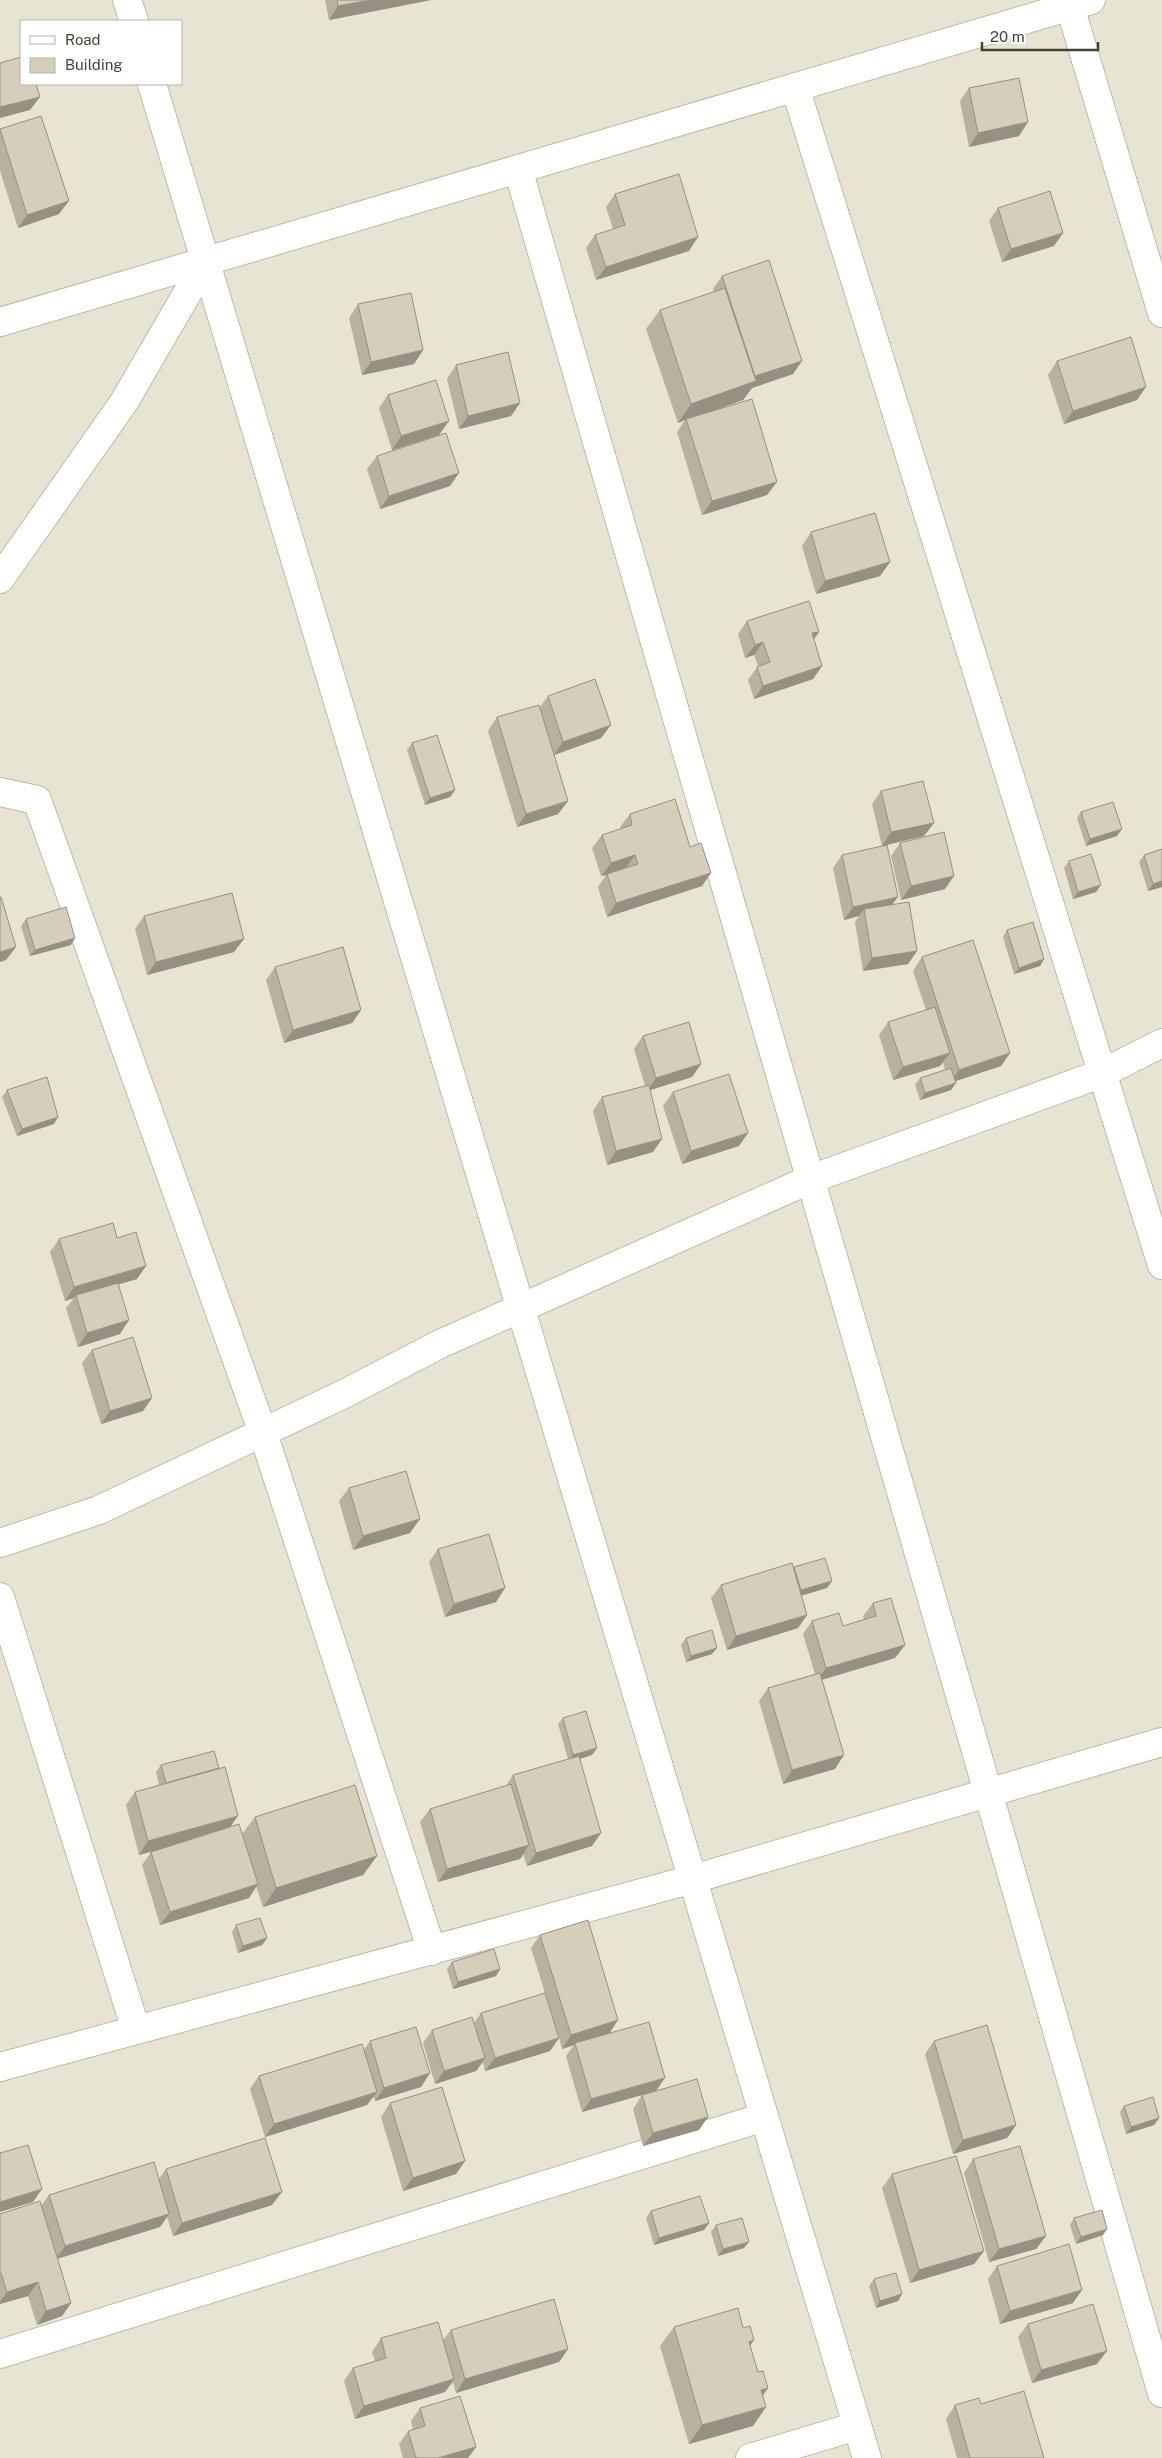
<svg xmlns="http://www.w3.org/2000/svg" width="1162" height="2458" font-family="'Public Sans',sans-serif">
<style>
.residential{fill:#e7e4d3;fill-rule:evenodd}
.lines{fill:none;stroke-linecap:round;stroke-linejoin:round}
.minor-casing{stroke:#bfbaa7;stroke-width:30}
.minor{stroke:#fff;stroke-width:28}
.wall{fill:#b7b1a0}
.shaded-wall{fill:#959082}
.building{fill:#d5ceba;stroke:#959082}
</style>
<rect width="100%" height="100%" fill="#f3f1e5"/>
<!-- residential -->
<path class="residential" d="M0 0H1162V2458H0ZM21 21H181V84H21Z"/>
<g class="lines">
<defs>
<path id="minor" d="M127 0 134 21
M1068 0 1162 313
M152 84 867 2458
M795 87 1162 1265
M518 169 1162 2393
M0 322 1091 0
M0 579 124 402 206 261
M0 792 37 800 263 1433 432 1951
M0 1543 99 1510 344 1394 440 1344 811 1179 1103 1073 1162 1043
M0 1597 136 2030
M0 2067 693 1879 1162 1742
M0 2354 764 2117
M750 2458 857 2426"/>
</defs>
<!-- minor casing -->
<use href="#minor" class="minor-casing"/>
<!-- minor -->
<use href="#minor" class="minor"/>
</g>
<!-- wall -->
<path class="wall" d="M325 0H431L329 20Z
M969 88 1019 136 969 147 960 101Z
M0 129 59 214 18 228 0 171Z
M615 194 689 251 596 280 586 248 595 235 613 229 606 207Z
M998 208 1054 246 1002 262 989 221Z
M722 276 793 374 752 388 743 400 718 409 767 495 702 515 677 432 685 420 678 423 646 329 660 310 714 292 713 289Z
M358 304 423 350 414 364 362 375 349 318Z
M1057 361 1137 400 1064 424 1048 375Z
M456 365 511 416 459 429 447 379Z
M388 395 439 435 392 450 379 408Z
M377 456 450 486 380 509 367 469Z
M811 532 890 562 880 576 816 594 802 546Z
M747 621 814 639 822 666 813 679 754 699 748 680 758 666 754 655 745 658 738 634Z
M548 696 601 738 554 755 568 801 558 814 517 827 488 731 497 717 540 707Z
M412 743 455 790 450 797 425 805 407 750Z
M881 791 934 823 924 836 882 846 872 804Z
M1081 812 1117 836 1086 846 1077 818Z
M630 814 702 886 607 917 598 887 606 875 601 876 592 848 602 835 621 829 620 827Z
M900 843 945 889 901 900 891 856Z
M842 855 892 905 917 951 908 964 863 971 855 922 859 916 844 920 833 868Z
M1144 855 1162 887 1148 891 1139 862Z
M1069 861 1096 892 1073 899 1064 868Z
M144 916 234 952 147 975 135 929Z
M26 919 71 945 30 956 21 926Z
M1007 930 1044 959 1040 966 1014 974 1003 937Z
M922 957 1010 1053 1001 1066 955 1081 951 1090 920 1100 915 1085 920 1078 945 1070 943 1062 940 1066 893 1080 879 1035 888 1022 926 1010 913 971Z
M275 967 361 1010 352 1023 284 1043 266 980Z
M643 1036 701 1064 692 1077 650 1090 653 1152 607 1165 593 1111 602 1097 645 1086 634 1049Z
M7 1090 54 1124 17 1136 2 1097Z
M673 1092 739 1146 682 1164 663 1106Z
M117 1238 137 1279 118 1284 120 1334 78 1347 66 1308 74 1298 65 1301 50 1252 59 1239Z
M92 1350 143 1411 101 1424 82 1363Z
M349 1488 410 1533 353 1550 339 1501Z
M438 1549 496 1602 445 1617 429 1562Z
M794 1567 832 1581 827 1588 801 1596 807 1615 798 1628 727 1650 711 1598 721 1585 793 1568Z
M873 1603 905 1645 895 1658 822 1680 835 1769 783 1784 759 1701 768 1688 815 1674 803 1634 812 1621 843 1626 864 1619 863 1616Z
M686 1638 712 1654 686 1662 681 1645Z
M563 1718 597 1748 592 1755 580 1759 592 1846 527 1866 523 1854 520 1859 438 1882 420 1822 430 1809 506 1786 513 1775 568 1759 558 1724Z
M161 1765 230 1827 242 1834 255 1817 377 1856 363 1875 263 1907 256 1886 249 1898 160 1925 142 1865 151 1852 171 1846 139 1855 126 1805 135 1792 159 1785 156 1772Z
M236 1925 267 1938 262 1945 238 1953 232 1932Z
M540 1935 610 2033 656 2091 582 2112 566 2056 574 2045 562 2049 559 2038 550 2051 485 2071 483 2062 476 2071 435 2084 423 2043 432 2030 474 2023 481 2013 545 1993 531 1948Z
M452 1962 500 1969 496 1976 453 1989 447 1969Z
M370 2041 430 2073 421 2087 375 2101 373 2096 367 2105 265 2137 250 2089 259 2076 364 2050Z
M934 2041 1016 2125 1007 2138 953 2154 925 2054Z
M642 2095 699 2130 643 2146 633 2109Z
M390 2103 465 2161 456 2174 403 2191 381 2117Z
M1124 2106 1159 2118 1154 2125 1126 2134 1120 2112Z
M973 2159 1046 2236 1036 2249 989 2262 964 2173Z
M166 2169 272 2205 173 2236 167 2217 160 2227 57 2259 71 2303 62 2316 37 2325 28 2296 0 2304V2214L41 2206 49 2195 159 2179Z
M892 2174 984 2251 974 2264 910 2283 882 2188Z
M651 2211 709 2223 704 2230 654 2245 646 2218Z
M1074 2218 1103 2235 1076 2244 1070 2225Z
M716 2225 744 2248 718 2256 711 2232Z
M997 2266 1073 2303 1000 2324 988 2279Z
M874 2279 902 2294 898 2301 876 2308 869 2286Z
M1028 2324 1097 2364 1032 2383 1018 2337Z
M674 2327 743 2328 750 2346 758 2372 768 2388 763 2395 753 2426 689 2444 660 2346Z
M451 2330 568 2349 559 2362 456 2393 453 2382 445 2392 355 2419 344 2381 353 2368 375 2361 372 2352 381 2338 443 2340Z
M981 2404 1044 2458H957L946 2419 955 2405Z
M420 2408 476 2447 468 2458H403L399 2444 408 2431 413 2430 411 2421Z"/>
<!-- shaded-wall -->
<path class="shaded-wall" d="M371 0H431L329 20 338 6Z
M40 97 30 110 0 118V107Z
M1028 122 1019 136 969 147 978 133Z
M69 201 59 214 18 228 27 215Z
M1063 233 1054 246 1002 262 1011 249Z
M698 237 689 251 596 280 606 267Z
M423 350 414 364 362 375 371 362Z
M802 361 793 374 752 388 743 400 687 420 686 419 685 420 678 423 691 404 755 376Z
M1146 387 1137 400 1064 424 1073 411Z
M520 403 511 416 459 429 468 416Z
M449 421 439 435 392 450 401 436Z
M459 473 450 486 380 509 389 496Z
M777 482 767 495 702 515 712 501Z
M890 562 880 576 816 594 825 581Z
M819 632 810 645 812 633Z
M763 642 754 655 745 658 755 645Z
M822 666 813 679 754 699 763 686Z
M611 725 601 738 554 755 563 742Z
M455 790 450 797 425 805 430 798Z
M568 801 558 814 517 827 526 814Z
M934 823 924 836 882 846 891 832Z
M1122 829 1117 836 1086 846 1090 839Z
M635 855 626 868 607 874 606 875 601 876 611 863Z
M711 873 702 886 607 917 616 903Z
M954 876 945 889 901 900 911 886Z
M1162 881V887L1148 891 1153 884Z
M1101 885 1096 892 1073 899 1078 892Z
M898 897 888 910 864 909 859 916 844 920 853 907Z
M75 938 71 945 30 956 35 950Z
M244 939 234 952 147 975 156 962Z
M16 947 6 960 0 962V952Z
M917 951 908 964 863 971 872 958Z
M1044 959 1040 966 1014 974 1019 968Z
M361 1010 352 1023 284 1043 293 1030Z
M950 1053 940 1066 893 1080 903 1067Z
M1010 1053 1001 1066 950 1083 959 1070Z
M701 1064 692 1077 647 1091 656 1078Z
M956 1083 951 1090 920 1100 925 1093Z
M58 1117 54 1124 17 1136 22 1129Z
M748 1133 739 1146 682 1164 691 1151Z
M662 1139 653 1152 607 1165 616 1151Z
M146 1266 137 1279 76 1297V1295L74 1298 65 1301 74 1287Z
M129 1320 120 1334 78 1347 87 1333Z
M152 1398 143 1411 101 1424 110 1411Z
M420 1519 410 1533 353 1550 363 1536Z
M832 1581 827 1588 796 1597 801 1590Z
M505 1588 496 1602 445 1617 454 1604Z
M807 1615 798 1628 727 1650 736 1636Z
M905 1645 895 1658 817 1681 826 1668Z
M717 1648 712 1654 686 1662 691 1656Z
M597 1748 592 1755 569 1762 573 1755Z
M844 1755 835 1769 783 1784 792 1770Z
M238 1816 228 1830 139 1855 148 1841Z
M601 1833 592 1846 527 1866 536 1853Z
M529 1845 520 1859 438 1882 447 1869Z
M377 1856 363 1875 263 1907 276 1888Z
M258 1884 249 1898 160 1925 170 1912Z
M267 1938 262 1945 238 1953 243 1946Z
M500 1969 496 1976 453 1989 458 1982Z
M618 2020 609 2034 575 2043 574 2045 562 2049 571 2035Z
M559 2038 550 2051 485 2071 495 2058Z
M485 2058 476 2071 435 2084 444 2071Z
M430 2073 421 2087 375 2101 384 2088Z
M665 2078 656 2091 582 2112 591 2099Z
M377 2092 367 2105 265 2137 274 2124Z
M708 2117 699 2130 643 2146 653 2133Z
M1159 2118 1154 2125 1126 2134 1131 2127Z
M1016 2125 1007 2138 953 2154 963 2140Z
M465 2161 456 2174 403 2191 413 2178Z
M42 2189 33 2202 0 2212V2202Z
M282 2192 272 2205 173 2236 182 2223Z
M169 2214 160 2227 56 2259 65 2246Z
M709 2223 704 2230 654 2245 659 2238Z
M1107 2229 1103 2235 1076 2244 1081 2237Z
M1046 2236 1036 2249 989 2262 999 2249Z
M749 2242 744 2248 718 2256 723 2249Z
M984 2251 974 2264 910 2283 919 2270Z
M38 2282 28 2296 0 2304V2302L7 2292Z
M1082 2290 1073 2303 1000 2324 1010 2311Z
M902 2294 898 2301 876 2308 880 2301Z
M71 2303 62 2316 37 2325 46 2311Z
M754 2340 741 2359 749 2342Z
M568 2349 559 2362 456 2393 465 2379Z
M1107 2351 1097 2364 1032 2383 1041 2370Z
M454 2379 445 2392 355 2419 364 2406Z
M768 2388 755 2407 761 2390Z
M766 2407 753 2426 689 2444 702 2425Z
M476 2447 468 2458H438Z"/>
<!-- building -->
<path class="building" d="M337 0H371L338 6Z
M21 57V84H36L40 97 0 107V63Z
M1019 78 1028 122 978 133 969 88Z
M41 116 69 201 27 215 0 129Z
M679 174 698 237 606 267 595 235 625 225 615 194Z
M1050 191 1063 233 1011 249 998 208Z
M769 260 802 361 755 376 722 276Z
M725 288 756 381 691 404 660 310Z
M411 293 423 350 371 362 358 304Z
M1131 337 1146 387 1073 411 1057 361Z
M508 352 520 403 468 416 456 365Z
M436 380 449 421 401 436 388 395Z
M752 399 777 482 712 501 686 419Z
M446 433 459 473 389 496 377 456Z
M875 513 890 562 825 581 811 532Z
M809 601 819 632 812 633 822 666 763 686 757 667 770 662 763 642 755 645 747 621Z
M595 679 611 725 563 742 548 696Z
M539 705 568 801 526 814 497 717Z
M437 735 455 790 430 798 412 743Z
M923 781 934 823 891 832 881 791Z
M675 799 690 847 701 843 711 873 616 903 607 874 638 864 635 855 611 863 602 835 632 825 630 814Z
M1113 802 1122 829 1090 839 1081 812Z
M944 832 954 876 911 886 900 843Z
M887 845 898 897 853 907 842 855Z
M1162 849V881L1153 884 1144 855Z
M1091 854 1101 885 1078 892 1069 861Z
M232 893 244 939 156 962 144 916Z
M0 897H1L16 947 0 952Z
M909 902 917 951 872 958 864 909Z
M66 907 75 938 35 950 26 919Z
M1033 922 1044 959 1019 968 1007 930Z
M973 940 1010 1053 959 1070 922 957Z
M343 947 361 1010 293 1030 275 967Z
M935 1007 950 1053 903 1067 888 1022Z
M689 1022 701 1064 656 1078 643 1036Z
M951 1068 956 1083 925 1093 920 1078Z
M729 1074 748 1133 691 1151 673 1092Z
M47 1077 58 1117 22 1129 7 1090Z
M649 1085 662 1139 616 1151 602 1097Z
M113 1223 117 1238 136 1232 146 1266 74 1287 59 1239Z
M118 1283 129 1320 87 1333 76 1295Z
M133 1337 152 1398 110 1411 92 1350Z
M406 1471 420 1519 363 1536 349 1488Z
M489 1534 505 1588 454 1604 438 1549Z
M825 1558 832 1581 801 1590 794 1567Z
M792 1563 807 1615 736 1636 721 1585Z
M891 1598 905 1645 826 1668 812 1621 839 1613 843 1626 876 1616 873 1603Z
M712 1630 717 1648 691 1656 686 1638Z
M820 1673 844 1755 792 1770 768 1688Z
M586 1711 597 1748 573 1755 563 1718Z
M214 1751 219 1768 166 1783 161 1765Z
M579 1756 601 1833 536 1853 513 1775Z
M225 1767 238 1816 148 1841 135 1792Z
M511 1784 529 1845 447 1869 430 1809Z
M355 1785 377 1856 276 1888 255 1817Z
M239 1824 258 1884 170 1912 151 1852Z
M260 1918 267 1938 243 1946 236 1925Z
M588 1920 618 2020 571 2035 540 1935Z
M494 1949 500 1969 458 1982 452 1962Z
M545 1993 559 2038 495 2058 481 2013Z
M472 2017 485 2058 444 2071 432 2030Z
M649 2022 665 2078 591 2099 575 2043Z
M987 2025 1016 2125 963 2140 934 2041Z
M416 2027 430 2073 384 2088 370 2041Z
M362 2044 377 2092 274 2124 259 2076Z
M697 2079 708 2117 653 2133 642 2095Z
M442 2087 465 2161 413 2178 390 2103Z
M1153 2097 1159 2118 1131 2127 1124 2106Z
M265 2138 282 2192 182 2223 166 2169Z
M28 2145 42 2189 0 2202V2153Z
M1020 2146 1046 2236 999 2249 973 2159Z
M956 2156 984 2251 919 2270 892 2174Z
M154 2162 169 2214 65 2246 49 2195Z
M700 2196 709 2223 659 2238 651 2211Z
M40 2201 71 2303 46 2311 38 2282 7 2292 1 2273 0 2274V2214Z
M1102 2210 1107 2229 1081 2237 1074 2218Z
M742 2218 749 2242 723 2249 716 2225Z
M1069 2244 1082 2290 1010 2311 997 2266Z
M896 2273 902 2294 880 2301 874 2279Z
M554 2299 568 2349 465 2379 451 2330Z
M1093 2304 1107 2351 1041 2370 1028 2324Z
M738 2308 743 2328 750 2326 754 2340 749 2342 758 2372 763 2371 768 2388 761 2390 766 2407 702 2425 674 2327Z
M438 2322 454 2379 364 2406 353 2368 386 2358 381 2338Z
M1024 2391 1044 2458H970L955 2405 979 2398 981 2404Z
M460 2396 476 2447 438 2458H416L408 2431 425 2426 420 2408Z"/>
<!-- legend -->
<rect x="20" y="20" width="162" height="65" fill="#ffffff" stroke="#b5b3ae"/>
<rect x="30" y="36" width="25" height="8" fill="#ffffff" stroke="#b5b3ae"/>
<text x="65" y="45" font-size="15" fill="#464234">Road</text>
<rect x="30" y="58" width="25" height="15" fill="#d5ceba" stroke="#b5b3ae"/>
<text x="65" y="70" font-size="15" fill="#464234">Building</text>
<!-- scale -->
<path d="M982 42v8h116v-8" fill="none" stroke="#464234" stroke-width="2.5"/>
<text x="990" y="42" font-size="15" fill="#464234" stroke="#ffffff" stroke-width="4" paint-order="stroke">20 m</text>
</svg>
